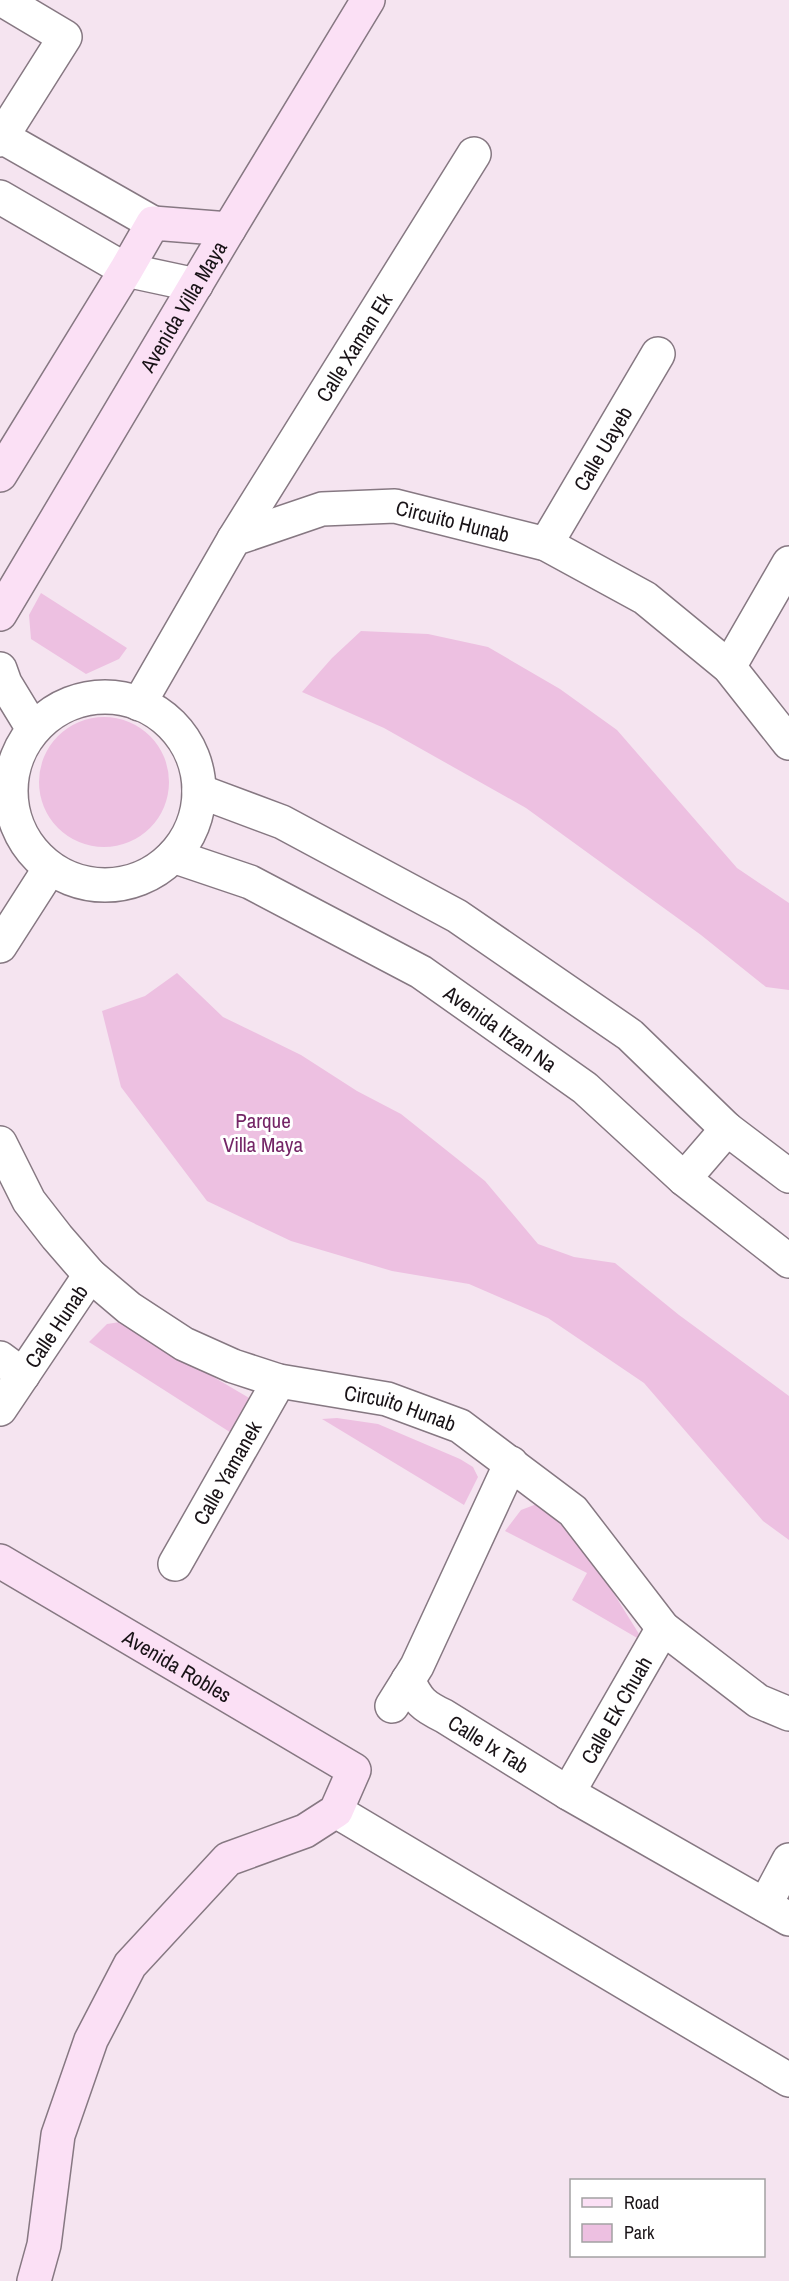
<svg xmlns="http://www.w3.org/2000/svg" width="789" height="2281" font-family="'Archivo Narrow',sans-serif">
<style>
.green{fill:#edc0e1}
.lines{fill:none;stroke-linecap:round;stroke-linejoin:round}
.street-casing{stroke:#867882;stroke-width:36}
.secondary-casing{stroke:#867882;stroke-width:36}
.street{stroke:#fff;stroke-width:33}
.secondary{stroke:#fbe0f5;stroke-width:33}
.labels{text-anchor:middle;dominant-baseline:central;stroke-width:6;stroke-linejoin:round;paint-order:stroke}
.street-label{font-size:21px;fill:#191317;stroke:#fff}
.park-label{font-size:21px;fill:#742566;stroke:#fff}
</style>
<rect width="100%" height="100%" fill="#f5e4f0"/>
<!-- green -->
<path class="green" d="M41 593 127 648 119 659 86 674 31 639 29 615Z
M361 631 428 634 488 647 560 689 617 730 737 868 789 903V990L766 987 701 935 526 808 384 728 302 692 332 658Z
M39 782a65 65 0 1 1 130 0a65 65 0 1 1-130 0Z
M177 973 223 1017 301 1055 357 1091 401 1114 485 1181 538 1244 574 1257 615 1263 679 1315 789 1396V1540L763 1521 644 1383 548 1318 469 1284 392 1271 291 1241 207 1201 121 1087 102 1011 145 996Z
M120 1322 256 1402 236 1436 89 1342 107 1324Z
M337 1418 378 1424 460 1459 473 1467 478 1477 464 1505 322 1419Z
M542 1502 583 1544 644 1642 572 1600 587 1573 505 1531 521 1510Z"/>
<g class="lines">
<defs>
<g id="street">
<path d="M2 137 153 223"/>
<path d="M0 140 65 37 3 0"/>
<path d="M0 197 126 270 196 285"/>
<path id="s1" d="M234 539 474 154"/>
<path id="s2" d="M546 544 658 354"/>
<path d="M729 667 789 563"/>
<path d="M0 669 5 683 33 729"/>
<circle cx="105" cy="791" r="94"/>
<path id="s3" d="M139 704 234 539 322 509 395 506 546 544 645 598 729 667 789 743"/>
<path d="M199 791 282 822 457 916 630 1035 727 1129 789 1176"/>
<path id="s4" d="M173 856 250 882 421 972 585 1088 684 1179 789 1261"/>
<path d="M0 946 50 868"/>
<path id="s5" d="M0 1143 29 1201 57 1237 90 1275 129 1308 184 1344 233 1366 279 1381 387 1399 460 1426 573 1511 663 1628 758 1701 789 1714"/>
<path d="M684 1179 727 1129"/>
<path d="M0 1358 23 1375"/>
<path id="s6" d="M0 1409 90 1275"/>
<path id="s7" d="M175 1564 279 1381"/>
<path id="s8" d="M408 1680C418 1701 423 1706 444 1716L568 1793 789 1919"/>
<path d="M392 1706 417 1666 511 1463"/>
<path id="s9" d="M568 1793 663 1628"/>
<path d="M336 1811 789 2080"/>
<path d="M765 1905 789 1860"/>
</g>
<g id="secondary">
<path d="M0 475 126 270 153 223 229 229"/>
<path id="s10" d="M0 614 229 229 368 0"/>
<path id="s11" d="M0 1561 354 1770 336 1811 305 1831 228 1859 130 1965 91 2040 58 2135 44 2245 34 2281"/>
</g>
</defs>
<!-- street casing -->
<use href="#street" class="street-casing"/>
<!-- secondary casing -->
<use href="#secondary" class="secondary-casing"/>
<!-- street -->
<use href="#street" class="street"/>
<!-- secondary -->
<use href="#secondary" class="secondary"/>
</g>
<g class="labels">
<!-- street labels -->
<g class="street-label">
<text stroke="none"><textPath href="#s10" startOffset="358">Avenida Villa Maya</textPath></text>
<text stroke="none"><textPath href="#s1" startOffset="226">Calle Xaman Ek</textPath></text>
<text stroke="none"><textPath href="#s2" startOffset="111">Calle Uayeb</textPath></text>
<text stroke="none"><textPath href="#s3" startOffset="416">Circuito Hunab</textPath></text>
<text stroke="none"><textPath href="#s4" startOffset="372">Avenida Itzan Na</textPath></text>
<text stroke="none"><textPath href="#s6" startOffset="100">Calle Hunab</textPath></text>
<text stroke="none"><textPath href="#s5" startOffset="504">Circuito Hunab</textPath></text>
<text stroke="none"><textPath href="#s7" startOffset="105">Calle Yamanek</textPath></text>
<text stroke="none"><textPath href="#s11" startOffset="206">Avenida Robles</textPath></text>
<text stroke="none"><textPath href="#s9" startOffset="96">Calle Ek Chuah</textPath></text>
<text stroke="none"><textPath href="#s8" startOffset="105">Calle Ix Tab</textPath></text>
</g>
<!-- park labels -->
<g class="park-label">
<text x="263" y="1120">Parque<tspan x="263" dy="24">Villa Maya</tspan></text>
</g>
</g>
<!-- legend -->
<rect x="570" y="2179" width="195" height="78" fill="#ffffff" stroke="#a3a1a2" stroke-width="1.5"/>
<rect x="582" y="2198" width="30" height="9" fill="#fbe0f5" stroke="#a3a1a2" stroke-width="1.5"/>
<text x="624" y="2209" font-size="18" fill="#191317">Road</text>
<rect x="582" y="2224" width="30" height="18" fill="#edc0e1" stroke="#a3a1a2" stroke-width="1.5"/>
<text x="624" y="2239" font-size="18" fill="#191317">Park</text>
</svg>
